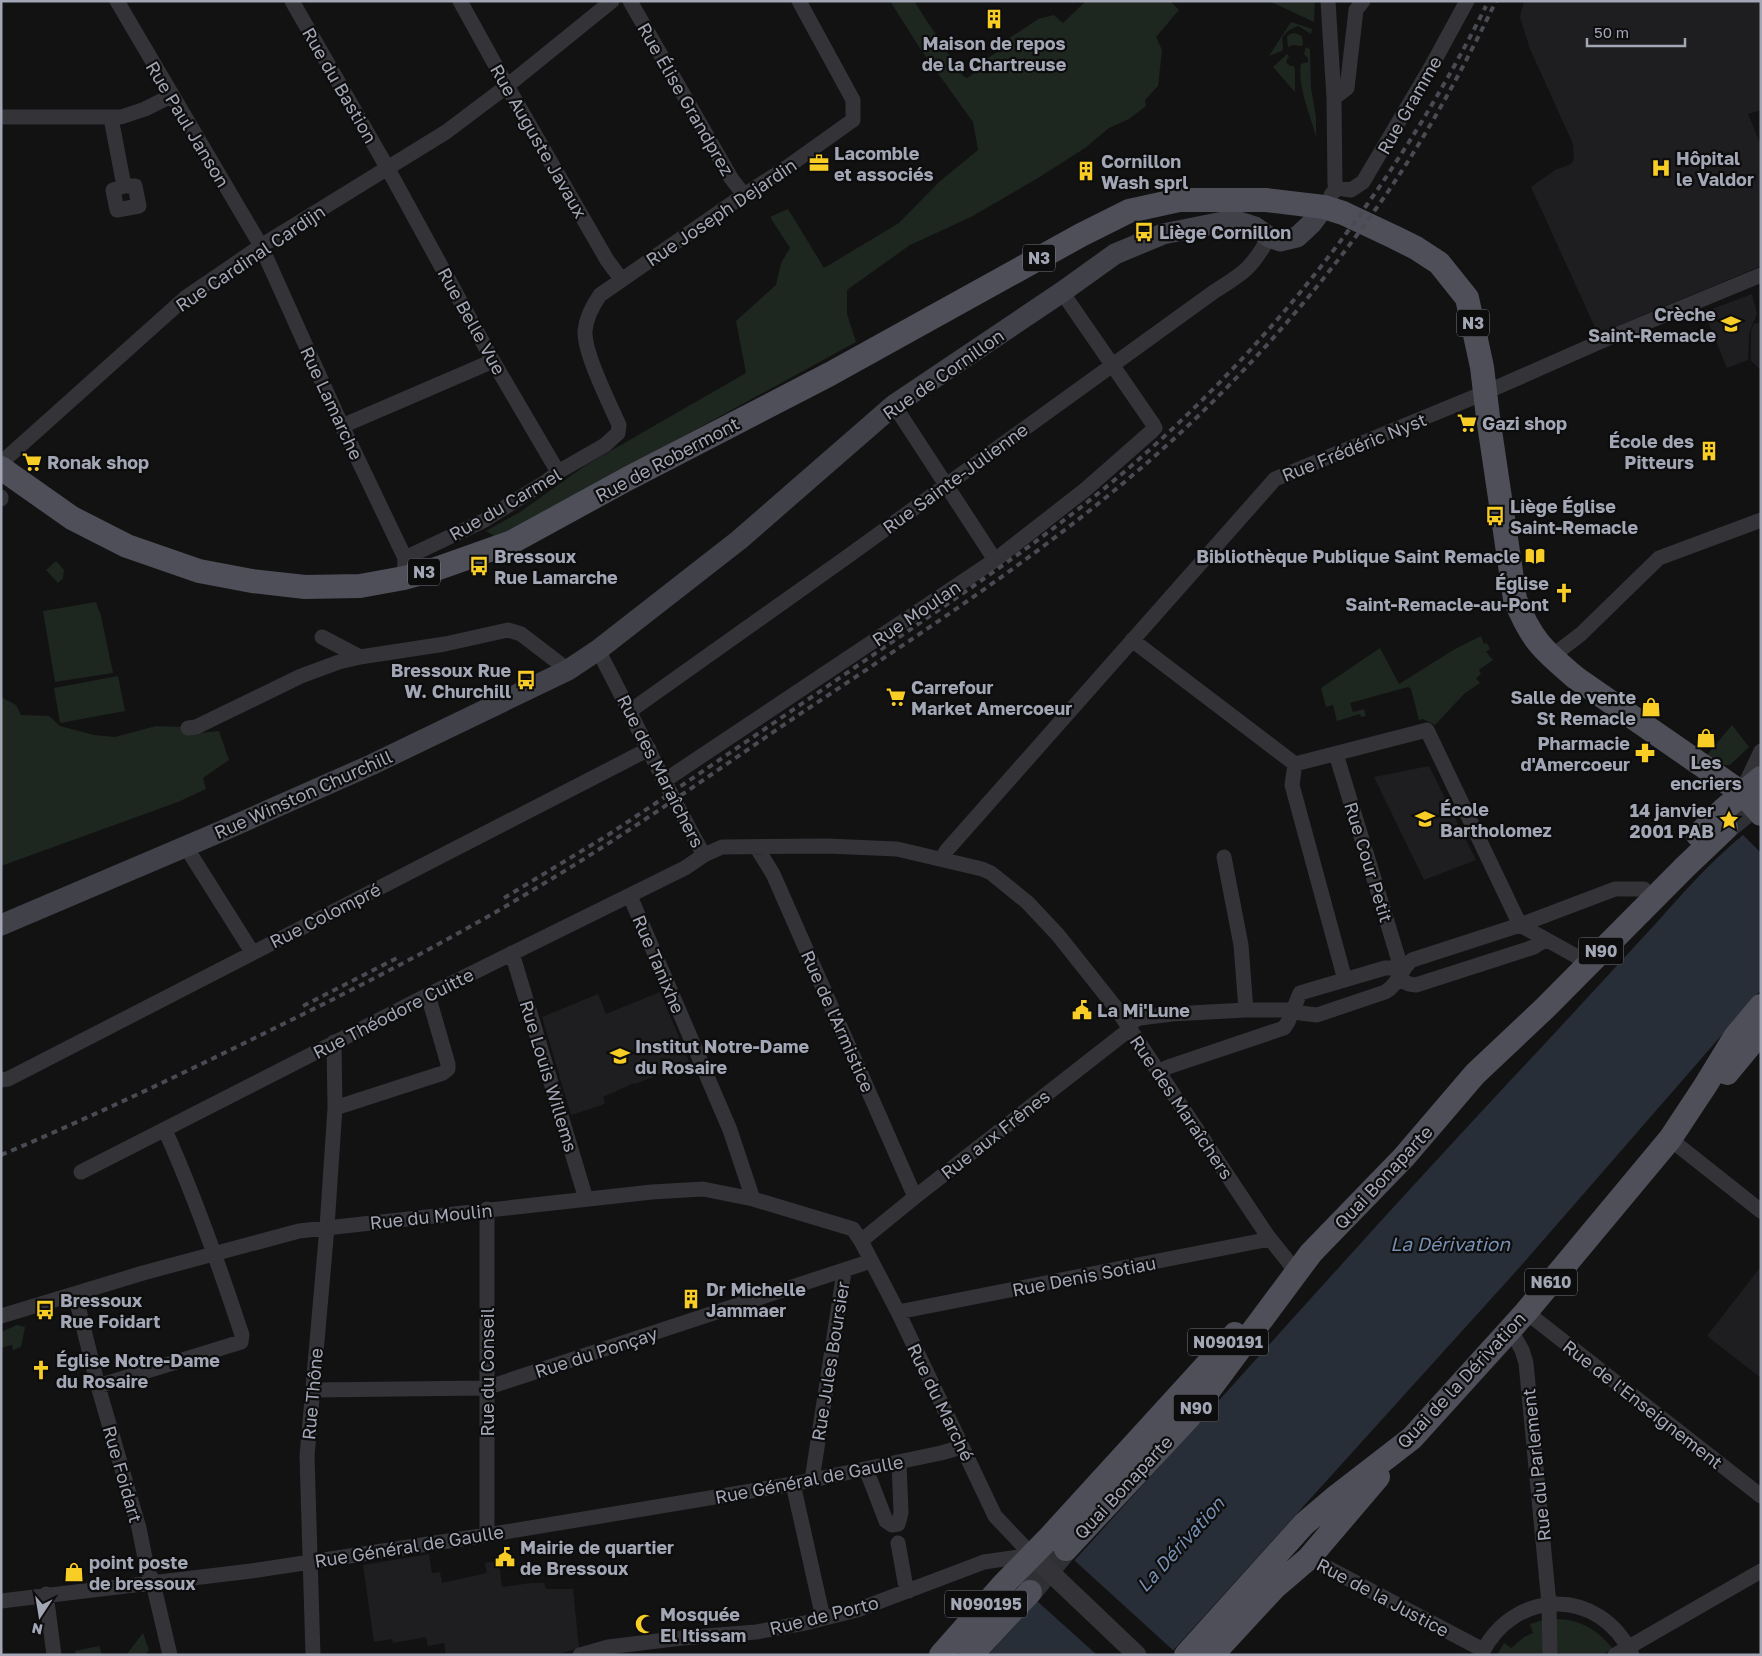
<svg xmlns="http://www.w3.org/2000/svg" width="1762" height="1656" font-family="'Golos Text',sans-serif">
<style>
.built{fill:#1e1e20}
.green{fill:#1e2620}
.water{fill:#282e37}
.pier{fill:#121213}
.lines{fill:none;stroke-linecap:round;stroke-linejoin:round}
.primary-tunnel{stroke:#2f3033;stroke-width:24;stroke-dasharray:24 12;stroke-linecap:butt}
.minor{stroke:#333338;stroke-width:15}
.tertiary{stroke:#333338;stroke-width:19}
.secondary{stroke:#404149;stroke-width:21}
.primary{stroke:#4e4f58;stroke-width:24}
.rail{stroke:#494a52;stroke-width:4;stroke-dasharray:6 5;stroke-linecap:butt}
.labels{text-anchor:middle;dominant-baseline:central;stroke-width:4.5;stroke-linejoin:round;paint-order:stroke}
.shield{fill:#0d0d0e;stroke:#757883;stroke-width:1}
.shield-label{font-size:16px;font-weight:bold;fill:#a2a6b5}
.poi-label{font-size:18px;font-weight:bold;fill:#a2a6b5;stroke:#0d0d0e;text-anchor:start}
.street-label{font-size:18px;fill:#a2a6b5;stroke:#0d0d0e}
.water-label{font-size:19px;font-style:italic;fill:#778fb2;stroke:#0d0d0e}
</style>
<rect width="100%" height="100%" fill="#121213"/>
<!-- built -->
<path class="built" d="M1524 1H1761V110L1748 114 1761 145V266L1598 334 1531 187 1555 170 1571 164 1574 159 1573 144 1530 49 1520 17Z
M1752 294 1757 314 1749 333 1748 360 1727 368 1704 312Z
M1761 322V370L1751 361V330L1754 324Z
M1429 766 1476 860 1424 880 1374 777Z
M660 992 689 1061 643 1081 635 1084 634 1083 603 1097 605 1103 602 1105 571 1115 542 1017 598 994 606 1014Z
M1759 1269H1761V1378L1707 1336Z
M429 1554 432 1573 440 1572 442 1583 487 1573 485 1563 499 1561 502 1587 531 1583H544L546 1589H573L579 1648 556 1655H446L444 1643 428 1646 426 1637 393 1643 392 1639 374 1642 363 1565Z"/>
<!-- green -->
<path class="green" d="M890 1H914L962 75 967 78 985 65 986 59 1002 49V43L1038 19 1054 15 1063 23 1086 1H1170L1179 10 1156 37 1162 50 1158 86 1145 100 1146 106 1129 119 1109 128 1085 148 1038 178 971 217 910 245 847 290V314L856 342 498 538 486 531 520 512 586 465 746 373 736 321 776 285 781 263 790 248 770 217 788 209 824 268 899 223 939 182 978 150 973 122 921 50Z
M1269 1H1315L1314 22Z
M1291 22 1312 29 1311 34 1298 26 1289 30 1282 37 1283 48 1282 51 1269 56Z
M1295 33 1302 36 1303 44 1302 46 1293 45 1288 47 1287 37 1290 34Z
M1306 47 1310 49 1311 88 1316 117V137C1311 116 1297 86 1301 64L1308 62V58L1304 54Z
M1287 54 1289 56 1286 62 1290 66H1294L1295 70V92L1273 67Z
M56 561 64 570 63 578 58 583 46 570Z
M96 602 101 616 113 673 55 682 43 611Z
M1481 636 1484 644 1487 643 1490 649 1486 652 1493 660 1479 670 1481 674 1476 678 1480 683 1465 693 1435 725 1423 719 1419 720 1411 689 1408 687 1350 703 1353 712 1364 709 1366 716 1361 717 1360 714 1337 721 1333 705 1326 707 1321 688 1380 648 1399 684 1455 649Z
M118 676 125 711 60 723 54 688Z
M1 697 16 705 21 715 49 716 60 726 94 735 115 737 156 726 182 727 201 733 219 731 229 760 203 778 206 789 178 802 1 866Z
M1732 725 1749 747 1730 765H1721L1707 755Z
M17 1325 25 1327 21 1347 13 1350 12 1345 1 1348V1332Z
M1556 1619C1580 1619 1598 1630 1613 1649L1602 1655H1566L1557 1653Z
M1543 1620 1544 1655H1497L1504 1643 1511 1648 1524 1637 1533 1633 1530 1624Z
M143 1633 149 1650 146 1655H126Z
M99 1646 102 1655H76L75 1651Z"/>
<!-- water -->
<path class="water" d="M1761 821V990L1519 1268 1169 1655H988C1173 1454 1352 1249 1539 1050 1579 1007 1619 963 1659 920 1691 884 1722 849 1761 821Z"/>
<!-- pier -->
<path class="pier" d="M1761 818V853L1742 834 1752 824Z
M1074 1560 1175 1652 1173 1655H1097L1037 1601Z"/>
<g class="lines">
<!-- primary-tunnel -->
<path class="primary-tunnel" d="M1726 828 1761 799
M1030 1592 1066 1549"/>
<!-- minor -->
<path class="minor" d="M117 1 261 246 342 426 405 558
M292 1 388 169 493 361 558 472
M460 1 507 86 607 260 621 279
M630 1 731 178 744 195
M1328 1 1334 98 1335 185 1337 188 1331 195
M1334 98 1347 88 1356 10 1363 1
M1 117H121L145 109 171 96
M111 118 124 186 113 190 117 210 139 206 135 186H124
M1337 188 1351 190 1363 182 1431 67 1467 1
M894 405 995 560
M342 426 493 361
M1 463 185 298 261 246 446 132 507 86 612 1
M1 497V499
M404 578 405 558 483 521 547 481 558 472 605 445 618 433 619 425C609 402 584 353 585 331 586 318 593 305 600 295L744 195 783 170 853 120V100L799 1
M322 637 360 657
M1132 640 1295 764 1292 785 1345 980
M598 650C634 718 666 789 704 855L722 847 827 846 897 849 982 869 991 873 1027 902 1058 935 1116 1008 1267 1235 1294 1269
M1551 657 1581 634 1659 558 1761 520
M630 711 844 559 1215 291C1244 273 1252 268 1269 237
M188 728 196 727 301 676 339 662 360 657 445 644 508 630 521 634 568 670
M1336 754 1399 961 1405 967
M1295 764 1427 730 1520 925
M664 781 995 560 1086 489 1152 431 1155 428 1153 424 1062 292
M1744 787 1761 751
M186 847 252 952
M757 848 773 874 915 1197
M1224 857 1241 945 1246 1010
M942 858 947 850 1275 479 1484 393 1611 337 1761 275
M630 896 730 1130 753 1199
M1520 925 1576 956
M512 953 586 1199
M1399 979 1409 984 1416 985 1534 947 1545 940
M1127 1024 1140 1018 1172 1014 1246 1010H1292L1300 1013 1317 1015 1385 992C1399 985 1400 969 1412 960L1520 925 1615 889H1644
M1158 1073 1168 1067 1284 1028 1288 1022 1300 993 1385 968H1396L1403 971
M1 1080 8 1079 649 749
M335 1108 443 1073 448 1069V1064L428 995
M1670 1139 1761 1211
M81 1172 428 995 685 868 704 855
M861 1241 915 1197 1130 1029
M75 1294 98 1386 139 1528 147 1568 153 1583 170 1655
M898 1312 1270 1239
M1526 1312 1761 1496
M1 1316 143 1273 299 1231 652 1192 703 1189 753 1199 853 1229 861 1241 898 1312 995 1516 1032 1555
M1510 1329 1522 1350 1526 1363 1549 1604 1550 1655
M98 1386 241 1342 242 1335C219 1265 195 1197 165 1130
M312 1390 486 1388 871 1261
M866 1469 886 1521 892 1525 898 1524 901 1513 899 1462
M812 1480 844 1272
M793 1484 823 1618
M487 1535V1209
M898 1543 905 1582 909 1591
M1309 1558 1483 1650
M46 1594 54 1655
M1 1601 251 1571 487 1535 793 1484 941 1453 962 1447
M313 1655 307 1456 327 1227 335 1108 334 1042
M580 1655 608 1647 682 1638 756 1632 805 1623 857 1610 984 1562 1032 1555
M1481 1655C1513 1588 1600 1586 1632 1655
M1615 1655 1761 1571"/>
<!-- tertiary -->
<path class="tertiary" d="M1032 1555 1137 1655"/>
<!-- secondary -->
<path class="secondary" d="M1 925 222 831 371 765 568 670 598 650 739 540 894 405 1062 292 1115 254 1163 234 1233 220 1255 227 1269 237 1280 241 1297 237 1311 224 1324 207"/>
<!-- primary -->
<path class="primary" d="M1 468 72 518 127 546 199 571 252 581 305 587 360 586 404 578 433 570 512 542 627 479 830 374 1081 235 1129 211 1179 200H1266L1324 207 1343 213 1394 237 1416 248 1439 263 1467 298 1482 367 1488 417 1515 599C1531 640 1544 651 1576 678L1742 793 1761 814
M1698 835 1723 810 1761 778
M1727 1073 1761 1032
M1066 1549 1189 1417 1311 1253 1404 1157 1475 1074 1545 1008 1685 867 1726 828
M941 1655 1003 1585 1048 1539 1235 1334
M971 1655 1030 1592
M1186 1655 1304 1524 1337 1496 1412 1438 1526 1312 1670 1139 1705 1086 1735 1037 1761 1006
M1212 1655 1274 1588 1309 1558 1378 1477"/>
<!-- rail -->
<path class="rail" d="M504 898 608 835 656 803C740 746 825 688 908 631 984 579 1060 527 1130 467 1279 338 1398 181 1486 6
M303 1006 399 957
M1 1155C94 1116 184 1073 273 1029 363 985 452 939 538 887 624 836 706 778 788 722 906 643 1026 566 1134 474 1224 398 1307 306 1375 210 1422 145 1461 73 1496 1"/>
</g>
<!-- icons -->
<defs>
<symbol id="building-bare" viewBox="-9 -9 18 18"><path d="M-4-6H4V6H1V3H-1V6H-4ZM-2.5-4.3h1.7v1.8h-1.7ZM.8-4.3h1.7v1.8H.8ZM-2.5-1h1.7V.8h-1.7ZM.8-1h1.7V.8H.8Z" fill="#f8cd25" stroke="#0d0d0e" stroke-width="2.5" paint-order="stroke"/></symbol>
<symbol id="office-bare" viewBox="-9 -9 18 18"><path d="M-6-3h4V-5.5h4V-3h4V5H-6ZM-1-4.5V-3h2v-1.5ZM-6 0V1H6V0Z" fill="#f8cd25" stroke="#0d0d0e" stroke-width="2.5" paint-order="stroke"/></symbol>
<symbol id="hospital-bare" viewBox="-9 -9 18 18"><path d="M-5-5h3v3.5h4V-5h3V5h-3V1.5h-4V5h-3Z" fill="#f8cd25" stroke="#0d0d0e" stroke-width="2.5" paint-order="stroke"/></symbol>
<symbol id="bus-bare" viewBox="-9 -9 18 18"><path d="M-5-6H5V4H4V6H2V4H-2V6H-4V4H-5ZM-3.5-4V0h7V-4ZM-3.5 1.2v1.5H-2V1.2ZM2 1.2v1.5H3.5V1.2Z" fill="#f8cd25" stroke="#0d0d0e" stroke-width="2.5" paint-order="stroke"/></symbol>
<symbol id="school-bare" viewBox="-9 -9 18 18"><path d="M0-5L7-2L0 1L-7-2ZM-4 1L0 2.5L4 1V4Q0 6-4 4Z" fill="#f8cd25" stroke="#0d0d0e" stroke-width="2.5" paint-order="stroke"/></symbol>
<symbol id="supermarket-bare" viewBox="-9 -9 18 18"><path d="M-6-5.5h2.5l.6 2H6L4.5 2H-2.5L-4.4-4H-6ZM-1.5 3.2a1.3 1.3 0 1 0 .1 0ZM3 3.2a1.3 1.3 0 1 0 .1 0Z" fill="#f8cd25" stroke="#0d0d0e" stroke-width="2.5" paint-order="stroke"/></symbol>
<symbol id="library-bare" viewBox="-9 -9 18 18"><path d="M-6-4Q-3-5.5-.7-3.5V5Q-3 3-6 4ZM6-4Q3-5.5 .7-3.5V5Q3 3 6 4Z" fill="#f8cd25" stroke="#0d0d0e" stroke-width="2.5" paint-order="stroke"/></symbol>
<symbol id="church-bare" viewBox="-9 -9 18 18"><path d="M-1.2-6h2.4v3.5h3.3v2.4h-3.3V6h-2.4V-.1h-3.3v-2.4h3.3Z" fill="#f8cd25" stroke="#0d0d0e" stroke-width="2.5" paint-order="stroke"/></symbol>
<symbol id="shop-bare" viewBox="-9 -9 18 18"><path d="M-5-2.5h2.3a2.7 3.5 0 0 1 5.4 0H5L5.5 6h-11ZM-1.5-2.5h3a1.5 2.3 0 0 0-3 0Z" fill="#f8cd25" stroke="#0d0d0e" stroke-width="2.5" paint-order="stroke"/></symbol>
<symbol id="pharmacy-bare" viewBox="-9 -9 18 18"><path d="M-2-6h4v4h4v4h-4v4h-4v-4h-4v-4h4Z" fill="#f8cd25" stroke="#0d0d0e" stroke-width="2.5" paint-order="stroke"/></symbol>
<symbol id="sight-bare" viewBox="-9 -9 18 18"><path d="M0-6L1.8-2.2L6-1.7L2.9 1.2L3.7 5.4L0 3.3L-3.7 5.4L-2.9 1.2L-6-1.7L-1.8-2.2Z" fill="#f8cd25" stroke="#0d0d0e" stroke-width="2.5" paint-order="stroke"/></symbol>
<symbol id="civic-bare" viewBox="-9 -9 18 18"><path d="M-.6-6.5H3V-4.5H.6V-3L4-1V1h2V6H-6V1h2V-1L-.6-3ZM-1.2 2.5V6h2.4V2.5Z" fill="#f8cd25" stroke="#0d0d0e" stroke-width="2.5" paint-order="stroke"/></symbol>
<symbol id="mosque-bare" viewBox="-9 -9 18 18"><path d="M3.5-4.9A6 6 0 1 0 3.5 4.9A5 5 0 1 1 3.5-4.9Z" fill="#f8cd25" stroke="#0d0d0e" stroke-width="2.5" paint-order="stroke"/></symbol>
</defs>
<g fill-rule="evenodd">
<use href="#building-bare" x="980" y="5" width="28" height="28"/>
<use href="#office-bare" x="805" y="149" width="28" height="28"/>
<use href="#hospital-bare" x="1647" y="154" width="28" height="28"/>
<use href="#building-bare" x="1072" y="157" width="28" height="28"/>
<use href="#bus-bare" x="1130" y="218" width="28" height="28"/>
<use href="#school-bare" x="1717" y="310" width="28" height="28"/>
<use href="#supermarket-bare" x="1453" y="409" width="28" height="28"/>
<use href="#building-bare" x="1695" y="437" width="28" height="28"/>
<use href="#supermarket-bare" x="18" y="448" width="28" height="28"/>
<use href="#bus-bare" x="1481" y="502" width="28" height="28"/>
<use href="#library-bare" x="1521" y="542" width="28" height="28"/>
<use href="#bus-bare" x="465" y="552" width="28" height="28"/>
<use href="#church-bare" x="1550" y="579" width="28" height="28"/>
<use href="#bus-bare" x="512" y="666" width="28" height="28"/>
<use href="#supermarket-bare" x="882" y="683" width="28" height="28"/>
<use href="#shop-bare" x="1637" y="693" width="28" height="28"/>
<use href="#shop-bare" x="1692" y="724" width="28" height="28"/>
<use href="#pharmacy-bare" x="1631" y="739" width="28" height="28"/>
<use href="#school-bare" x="1411" y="805" width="28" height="28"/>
<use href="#sight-bare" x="1715" y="806" width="28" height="28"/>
<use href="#civic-bare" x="1068" y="996" width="28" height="28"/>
<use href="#school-bare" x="606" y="1042" width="28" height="28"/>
<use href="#building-bare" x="677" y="1285" width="28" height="28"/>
<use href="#bus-bare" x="31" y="1296" width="28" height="28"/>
<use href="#church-bare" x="27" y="1356" width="28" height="28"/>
<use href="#civic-bare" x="491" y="1543" width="28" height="28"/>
<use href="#shop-bare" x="60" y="1558" width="28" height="28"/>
<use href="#mosque-bare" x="631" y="1610" width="28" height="28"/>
</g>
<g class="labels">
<!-- shield labels -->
<g class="shield">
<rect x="1023" y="244.5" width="32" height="27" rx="4"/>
<rect x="1457" y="309.5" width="32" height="27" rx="4"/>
<rect x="408" y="558.5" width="32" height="27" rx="4"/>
<rect x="1578.5" y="937.5" width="45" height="27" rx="4"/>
<rect x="1525" y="1268.5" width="52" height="27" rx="4"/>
<rect x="1188" y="1328.5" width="80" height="27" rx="4"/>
<rect x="1173.5" y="1394.5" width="45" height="27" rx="4"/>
<rect x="945" y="1590.5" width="82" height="27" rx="4"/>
</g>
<g class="shield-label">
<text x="1039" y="258">N3</text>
<text x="1473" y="323">N3</text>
<text x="424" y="572">N3</text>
<text x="1601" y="951">N90</text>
<text x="1551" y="1282">N610</text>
<text x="1228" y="1342">N090191</text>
<text x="1196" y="1408">N90</text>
<text x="986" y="1604">N090195</text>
</g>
<!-- poi labels -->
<g class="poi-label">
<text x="994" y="43" text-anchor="middle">Maison de repos<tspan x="994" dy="21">de la Chartreuse</tspan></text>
<text x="834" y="153">Lacomble<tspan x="834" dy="21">et associés</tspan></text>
<text x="1676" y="158">Hôpital<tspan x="1676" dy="21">le Valdor</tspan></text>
<text x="1101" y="161">Cornillon<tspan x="1101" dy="21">Wash sprl</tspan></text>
<text x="1159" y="232">Liège Cornillon</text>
<text x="1716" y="314" text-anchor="end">Crèche<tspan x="1716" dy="21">Saint-Remacle</tspan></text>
<text x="1482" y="423">Gazi shop</text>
<text x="1694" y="441" text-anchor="end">École des<tspan x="1694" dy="21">Pitteurs</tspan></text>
<text x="47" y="462">Ronak shop</text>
<text x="1510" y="506">Liège Église<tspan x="1510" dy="21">Saint-Remacle</tspan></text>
<text x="494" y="556">Bressoux<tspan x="494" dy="21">Rue Lamarche</tspan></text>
<text x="1520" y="556" text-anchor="end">Bibliothèque Publique Saint Remacle</text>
<text x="1549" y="583" text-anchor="end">Église<tspan x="1549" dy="21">Saint-Remacle-au-Pont</tspan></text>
<text x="511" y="670" text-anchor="end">Bressoux Rue<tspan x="511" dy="21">W. Churchill</tspan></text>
<text x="911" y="687">Carrefour<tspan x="911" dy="21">Market Amercoeur</tspan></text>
<text x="1636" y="697" text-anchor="end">Salle de vente<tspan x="1636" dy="21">St Remacle</tspan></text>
<text x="1630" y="743" text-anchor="end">Pharmacie<tspan x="1630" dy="21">d'Amercoeur</tspan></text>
<text x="1706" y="762" text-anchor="middle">Les<tspan x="1706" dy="21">encriers</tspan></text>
<text x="1440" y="809">École<tspan x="1440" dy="21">Bartholomez</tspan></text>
<text x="1714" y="810" text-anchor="end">14 janvier<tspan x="1714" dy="21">2001 PAB</tspan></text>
<text x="1097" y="1010">La Mi'Lune</text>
<text x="635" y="1046">Institut Notre-Dame<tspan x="635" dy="21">du Rosaire</tspan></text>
<text x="706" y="1289">Dr Michelle<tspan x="706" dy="21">Jammaer</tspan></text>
<text x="60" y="1300">Bressoux<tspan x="60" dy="21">Rue Foidart</tspan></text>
<text x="56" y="1360">Église Notre-Dame<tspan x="56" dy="21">du Rosaire</tspan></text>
<text x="520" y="1547">Mairie de quartier<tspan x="520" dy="21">de Bressoux</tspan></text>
<text x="89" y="1562">point poste<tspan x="89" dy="21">de bressoux</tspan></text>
<text x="660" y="1614">Mosquée<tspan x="660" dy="21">El Itissam</tspan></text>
</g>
<!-- street labels -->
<g class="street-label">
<text transform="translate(340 85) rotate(60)">Rue du Bastion</text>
<text transform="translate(686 99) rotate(60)">Rue Élise Grandprez</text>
<text transform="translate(1409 105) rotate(-60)">Rue Gramme</text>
<text transform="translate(188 124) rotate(59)">Rue Paul Janson</text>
<text transform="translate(539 141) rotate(60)">Rue Auguste Javaux</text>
<text transform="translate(721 212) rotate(-34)">Rue Joseph Dejardin</text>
<text transform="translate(250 258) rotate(-34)">Rue Cardinal Cardijn</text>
<text transform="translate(472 321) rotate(61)">Rue Belle Vue</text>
<text transform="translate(943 374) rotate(-35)">Rue de Cornillon</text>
<text transform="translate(332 403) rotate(65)">Rue Lamarche</text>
<text transform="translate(1354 447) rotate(-22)">Rue Frédéric Nyst</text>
<text transform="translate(667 459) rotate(-28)">Rue de Robermont</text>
<text transform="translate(955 478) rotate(-36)">Rue Sainte-Julienne</text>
<text transform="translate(505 504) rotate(-30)">Rue du Carmel</text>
<text transform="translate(916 613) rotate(-34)">Rue Moulan</text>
<text transform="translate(661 771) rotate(63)">Rue des Maraîchers</text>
<text transform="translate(303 794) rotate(-24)">Rue Winston Churchill</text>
<text transform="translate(1369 862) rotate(73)">Rue Cour Petit</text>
<text transform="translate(325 915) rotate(-27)">Rue Colompré</text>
<text transform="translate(659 964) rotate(67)">Rue Tanixhe</text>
<text transform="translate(393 1013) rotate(-27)">Rue Théodore Cuitte</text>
<text transform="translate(838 1021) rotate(66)">Rue de l'Armistice</text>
<text transform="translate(549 1076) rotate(73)">Rue Louis Willems</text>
<text transform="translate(1182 1107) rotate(56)">Rue des Maraîchers</text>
<text transform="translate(995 1134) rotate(-38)">Rue aux Frênes</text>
<text transform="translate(1383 1177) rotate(-47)">Quai Bonaparte</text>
<text transform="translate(431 1216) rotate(-6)">Rue du Moulin</text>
<text transform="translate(1084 1276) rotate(-11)">Rue Denis Sotiau</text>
<text transform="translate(596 1352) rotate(-18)">Rue du Ponçay</text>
<text transform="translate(830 1361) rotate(-81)">Rue Jules Boursier</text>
<text transform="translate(487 1372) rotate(-90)">Rue du Conseil</text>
<text transform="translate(1461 1380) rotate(-47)">Quai de la Dérivation</text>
<text transform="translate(312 1394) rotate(-85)">Rue Thône</text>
<text transform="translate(941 1402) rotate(64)">Rue du Marché</text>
<text transform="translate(1643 1404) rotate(38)">Rue de l'Enseignement</text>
<text transform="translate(1536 1465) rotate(-96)">Rue du Parlement</text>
<text transform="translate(123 1474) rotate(74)">Rue Foidart</text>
<text transform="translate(809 1479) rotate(-11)">Rue Général de Gaulle</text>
<text transform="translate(1123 1487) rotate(-47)">Quai Bonaparte</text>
<text transform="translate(409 1546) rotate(-9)">Rue Général de Gaulle</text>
<text transform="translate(1383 1597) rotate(28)">Rue de la Justice</text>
<text transform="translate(824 1615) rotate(-14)">Rue de Porto</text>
</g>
<!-- water labels -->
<g class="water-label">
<text x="1450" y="1243">La Dérivation</text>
<text transform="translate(1180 1544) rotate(-48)">La Dérivation</text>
</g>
</g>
<!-- border -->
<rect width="1762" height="1656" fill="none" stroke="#a2a6b5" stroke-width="5"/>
<!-- north arrow -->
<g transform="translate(40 1616) rotate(192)" stroke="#0d0d0e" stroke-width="4" paint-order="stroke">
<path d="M0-4L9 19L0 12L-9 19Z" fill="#a2a6b5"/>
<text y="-8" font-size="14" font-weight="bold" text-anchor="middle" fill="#a2a6b5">N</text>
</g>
<!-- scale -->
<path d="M1587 38v8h98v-8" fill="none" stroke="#a2a6b5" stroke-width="2.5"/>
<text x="1594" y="38" font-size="15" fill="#a2a6b5" stroke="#0d0d0e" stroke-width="4" paint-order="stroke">50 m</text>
</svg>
